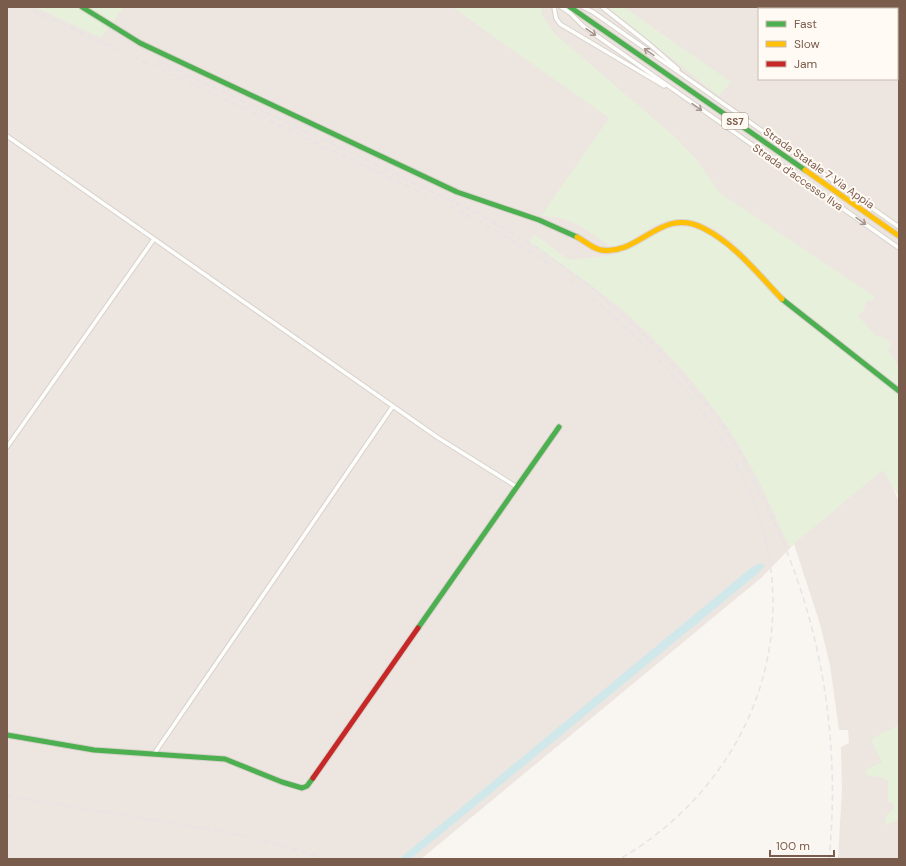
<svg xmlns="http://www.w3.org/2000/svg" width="906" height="866" font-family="'DM Sans',sans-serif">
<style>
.industrial{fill:#ede5e0;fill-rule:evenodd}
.green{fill:#e7f0db}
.water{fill:#d0e8ea}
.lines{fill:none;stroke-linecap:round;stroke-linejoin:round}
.street-casing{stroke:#d7d1cb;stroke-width:5.5}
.fast-casing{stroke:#d9d2cb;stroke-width:7}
.slow-casing{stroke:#d9d2cb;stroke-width:7}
.jam-casing{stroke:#d9d2cb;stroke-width:7}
.street{stroke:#fefefd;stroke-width:3.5}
.fast{stroke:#4caf50;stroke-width:5}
.slow{stroke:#ffc107;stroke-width:5}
.jam{stroke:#c62828;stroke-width:5}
.rail{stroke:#e6e3e7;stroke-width:1.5;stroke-dasharray:6 4;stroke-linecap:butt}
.oneway{stroke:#a8958b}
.labels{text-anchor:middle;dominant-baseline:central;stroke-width:4;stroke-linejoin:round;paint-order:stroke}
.shield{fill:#fffaf3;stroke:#a28b7f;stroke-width:1}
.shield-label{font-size:10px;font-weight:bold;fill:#7a5c4d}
.street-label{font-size:11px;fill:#7a5c4d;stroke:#fffaf3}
</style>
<rect width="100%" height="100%" fill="#f9f5f0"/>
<!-- industrial -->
<path class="industrial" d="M7 7H899V463L884 470 892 484 899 503V859H838L842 791 841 747 849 743 848 730H839L830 665 820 624 794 544 761 578 421 859H7ZM759 9H897V79H759Z"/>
<!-- green -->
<path class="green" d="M35 7H124L101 38Z
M452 7H541L543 17 554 33 676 138 695 158 720 193 875 297 872 301H866L864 310 858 316 876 336 884 337 891 344 888 350 899 366V386L796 308 768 281 733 242 714 228 693 220H669L655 225 628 242 611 247C588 231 571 216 541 216L609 118Z
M607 7H624L731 82 719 96Z
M668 227H689L708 232 726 244 783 305 899 394V497L883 470 790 547C776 519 764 490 749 463 721 412 680 364 638 324 605 293 566 268 529 242L534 234 565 257 572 260 613 255Z
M899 725V820L885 825 887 814 894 808 893 804 888 801V781L880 777 867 776 865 770 882 762 872 742 873 738Z"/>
<!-- water -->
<path class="water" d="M761 563 765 566 756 575 440 835 410 859H399L752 567Z"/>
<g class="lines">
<defs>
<path id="street" d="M554 7 556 18 560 24 664 86
M561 7 570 13 583 26 899 248
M583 7 593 12 899 227
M602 7 649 44 678 69
M7 136 437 437 517 487
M7 447 154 239
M154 754 393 406"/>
<path id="fast" d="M82 7 140 43 457 192 539 220 577 237
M570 7 805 170
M782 299 899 391
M418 628 559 427
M7 735 94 750 225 759 282 782 302 788 307 786 313 778"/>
<path id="slow" d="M805 170 899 236
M577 237C585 241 593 249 601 250 640 256 661 206 703 228 735 244 758 274 782 299"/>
<path id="jam" d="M313 778 418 628"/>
</defs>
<!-- street casing -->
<use href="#street" class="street-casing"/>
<!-- fast casing -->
<use href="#fast" class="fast-casing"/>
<!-- slow casing -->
<use href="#slow" class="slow-casing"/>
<!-- jam casing -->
<use href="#jam" class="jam-casing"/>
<!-- street -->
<use href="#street" class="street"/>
<!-- fast -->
<use href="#fast" class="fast"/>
<!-- slow -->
<use href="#slow" class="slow"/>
<!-- jam -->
<use href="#jam" class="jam"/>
<!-- rail -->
<path class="rail" d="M24 7C123 51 221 97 319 144 382 175 448 202 508 238 556 267 599 301 639 340 724 423 790 525 769 650 754 739 697 814 620 859
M158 61 477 213 538 248 589 285 650 340 719 418 748 465
M742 461C814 581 843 720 829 859
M7 796 228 832 292 848 324 859"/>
</g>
<!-- one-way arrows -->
<defs><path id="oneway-shaft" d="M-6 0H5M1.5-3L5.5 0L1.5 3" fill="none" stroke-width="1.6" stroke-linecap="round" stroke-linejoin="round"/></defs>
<g class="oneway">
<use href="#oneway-shaft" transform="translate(591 32) rotate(35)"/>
<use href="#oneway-shaft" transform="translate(649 52) rotate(-145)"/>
<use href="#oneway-shaft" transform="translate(697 107) rotate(35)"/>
<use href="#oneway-shaft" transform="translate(861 221) rotate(35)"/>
</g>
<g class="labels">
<!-- shield labels -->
<rect class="shield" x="722" y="113" width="26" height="16" rx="3"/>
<g class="shield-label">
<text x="735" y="121">SS7</text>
</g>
<!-- street labels -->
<g class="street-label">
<text transform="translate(819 168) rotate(35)">Strada Statale 7 Via Appia</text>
<text transform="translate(798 177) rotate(35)">Strada d'accesso Ilva</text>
</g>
</g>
<!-- border -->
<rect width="906" height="866" fill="none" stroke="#7a5c4d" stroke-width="16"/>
<!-- legend -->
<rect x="758" y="8" width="140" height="72" fill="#fffaf3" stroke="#cabbb1"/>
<rect x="766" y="21" width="20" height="6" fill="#4caf50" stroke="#cabbb1"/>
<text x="794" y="28" font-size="12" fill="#7a5c4d">Fast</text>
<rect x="766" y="41" width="20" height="6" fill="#ffc107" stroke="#cabbb1"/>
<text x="794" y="48" font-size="12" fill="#7a5c4d">Slow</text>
<rect x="766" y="61" width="20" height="6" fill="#c62828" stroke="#cabbb1"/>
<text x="794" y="68" font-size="12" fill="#7a5c4d">Jam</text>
<!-- scale -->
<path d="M770 850v6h64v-6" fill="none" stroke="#7a5c4d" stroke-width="2"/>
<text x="776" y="850" font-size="12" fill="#7a5c4d" stroke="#fffaf3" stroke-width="3" paint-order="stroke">100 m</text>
</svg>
